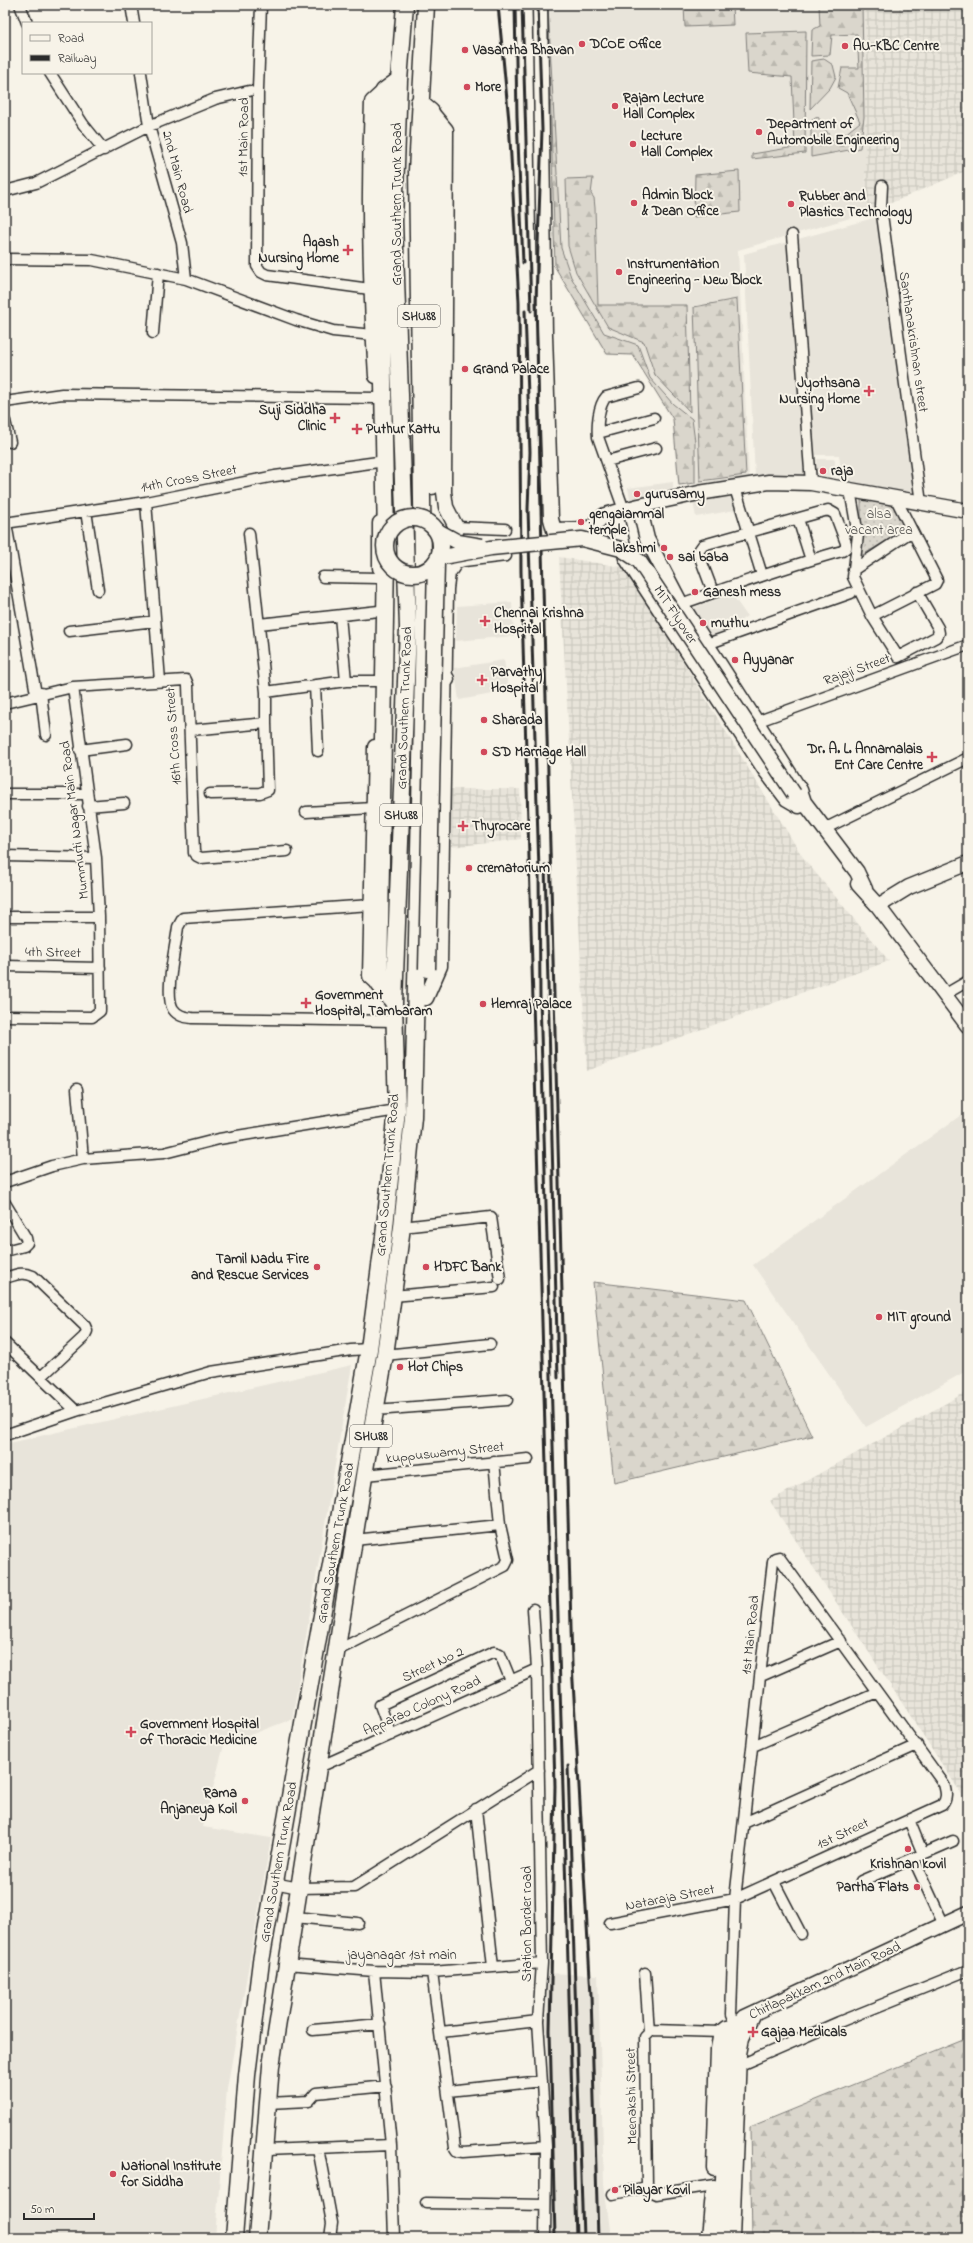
<svg xmlns="http://www.w3.org/2000/svg" width="973" height="2243" font-family="'Indie Flower',sans-serif">
<style>
.built{fill:#e8e4da}
.industrial{fill:url(#industrial-grid)}
.forest{fill:url(#forest-firs);stroke:#82807c}
.park{fill:url(#park-dots);stroke:#82807c}
.lines{fill:none;stroke-linecap:round;stroke-linejoin:round}
.street-casing{stroke:#2b2b2b;stroke-width:13}
.secondary-casing{stroke:#2b2b2b;stroke-width:17}
.primary-casing{stroke:#2b2b2b;stroke-width:19}
.street{stroke:#f7f3e8;stroke-width:10}
.secondary{stroke:#f7f3e8;stroke-width:14}
.primary{stroke:#f7f3e8;stroke-width:16}
.rail{stroke:#2b2b2b;stroke-width:3}
.secondary-bridge-casing{stroke:#2b2b2b;stroke-width:17;stroke-linecap:butt}
.primary-bridge-casing{stroke:#2b2b2b;stroke-width:19;stroke-linecap:butt}
.secondary-bridge{stroke:#f7f3e8;stroke-width:14}
.primary-bridge{stroke:#f7f3e8;stroke-width:16}
.poi-dot{fill:#d1495b;stroke:#f7f3e8;stroke-width:1.5}
.labels{text-anchor:middle;dominant-baseline:central;stroke-width:4;stroke-linejoin:round;paint-order:stroke}
.shield{fill:#f7f3e8;stroke:#686764;stroke-width:1}
.shield-label{font-size:13px;font-weight:bold;fill:#2b2b2b}
.poi-label{font-size:14px;font-weight:bold;fill:#2b2b2b;stroke:#f7f3e8;text-anchor:start}
.street-label{font-size:14px;fill:#2b2b2b;stroke:#f7f3e8}
.park-label{font-size:14px;fill:#575653;stroke:#f7f3e8}
</style>
<defs>
<pattern id="industrial-grid" width="8" height="8" patternUnits="userSpaceOnUse"><rect width="8" height="8" fill="#e8e4da"/><path d="M0 4h8M4 0v8" fill="none" stroke="#c7c4bb"/></pattern>
<pattern id="forest-firs" width="22" height="20" patternUnits="userSpaceOnUse"><rect width="22" height="20" fill="#dad6cc"/><path d="M5 1l3.5 6h-7zM16 11l3.5 6h-7z" fill="#bbb8af"/></pattern>
<pattern id="park-dots" width="8" height="8" patternUnits="userSpaceOnUse"><rect width="8" height="8" fill="#dad6cc"/><path d="M2 2h.1M6 6h.1" fill="none" stroke="#bbb8af" stroke-width="1.8" stroke-linecap="round"/></pattern>
</defs>
<rect width="100%" height="100%" fill="#f7f3e8"/>
<filter id="ink" filterUnits="userSpaceOnUse"><feTurbulence type="fractalNoise" baseFrequency=".025" numOctaves="2"/><feDisplacementMap in="SourceGraphic" scale="8" xChannelSelector="R" yChannelSelector="G"/><feConvolveMatrix kernelMatrix="1 2 1 2 8 2 1 2 1" color-interpolation-filters="sRGB"/></filter>
<g filter="url(#ink)">
<!-- built -->
<path class="built" d="M548 5H865V173L868 213 738 250 749 478 678 486 672 420 633 356 606 355 554 267Z
M877 217 914 495 842 479 839 455H806V478L755 477 744 254Z
M817 459H835V477L816 475Z
M673 482V493L631 502 628 488Z
M739 492 741 509 696 517 693 502Z
M731 593 747 616 711 642 690 609Z
M512 602 514 636 456 641 457 606Z
M504 660 509 691 459 700 454 668Z
M968 1110V1370L866 1427 753 1265Z
M352 1365 292 1719 224 1745 203 1827 271 1838 227 2089 215 2238H5V1444Z
M546 1973 598 1975 604 2183 611 2238H551Z"/>
<!-- industrial -->
<path class="industrial" d="M865 5H968V170L868 213 865 173Z
M559 557 622 567 642 595 804 859 889 961 587 1071Z
M451 789H520L521 839 452 847Z
M968 1391V1804L770 1501Z"/>
<!-- forest -->
<path class="forest" d="M684 5H732L733 25 685 27Z
M819 5H862L864 117 860 148 811 157V120L818 117 834 143 860 122 847 93 838 88 842 68H859L857 34 832 35 830 55 811 56 812 30 820 26Z
M548 7 561 248 571 277 604 333 638 345 650 378 673 404 692 419 695 442V483L679 485 673 419 633 355 607 354 555 267Z
M806 31 805 153 752 159V154L795 147 792 77 748 73 746 33Z
M824 59 833 65 836 77 830 88 810 109 811 61Z
M739 171 740 212 694 217 695 175Z
M593 178 591 194 594 198 595 208 598 305H687L690 412 655 375 644 342 608 327 576 272 568 246 566 179Z
M737 299 746 475 700 481 694 307Z
M593 1282 746 1300 812 1436 614 1483Z
M968 2038V2238H752L750 2127Z"/>
<!-- park -->
<path class="park" d="M861 499 894 506 909 527 861 556Z"/>
<g class="lines">
<defs>
<path id="street" d="M20 5 27 23
M131 5 134 23
M261 5 258 89 257 266 261 272 267 275 370 289
M50 73 83 124 104 150
M141 73 149 126 182 243 186 279
M882 186 881 207 921 503
M5 191 36 183 149 126 215 99 249 91
M792 235 811 483
M5 259 92 260 186 279 296 320 333 331 373 335
M153 333 158 273
M5 402 62 394 377 398
M5 421 10 442
M598 433 654 418
M607 461 656 448
M735 488 762 575
M850 490 858 535 853 577 872 616 898 657 936 637 939 633 938 628 917 592
M146 502 160 681
M624 510 598 437C597 426 598 406 606 397L639 388
M86 511 98 590
M798 519 811 560
M5 523 146 502 275 476 378 462
M6 523 36 694
M456 527 505 529
M454 564 464 561 506 556
M853 570 912 531
M323 577 380 578
M681 604C735 585 787 566 842 551L846 548V543L835 514 828 510 703 545 698 552 713 592
M340 616 346 681
M872 616 935 584 937 580 896 499
M259 624 379 611
M69 631 155 621
M707 644 851 593
M315 685 318 751
M266 692 346 681H378
M41 693 46 735
M5 703 73 687 186 680 188 685 194 853 197 856 201 858 287 851
M756 722 968 645
M191 730 266 723V692L249 533
M80 750 127 744
M5 794H86
M210 794 260 793 268 790 266 723
M88 806 124 803
M306 812 373 808
M824 829 968 758
M5 856 96 858
M371 905 183 918 178 927C176 945 164 994 173 1009 178 1016 184 1017 192 1018L395 1021
M5 917H99
M5 966 100 968
M944 995 968 981
M5 1016 92 1017 100 1011 99 917 96 858 73 687
M77 1089 83 1159
M5 1182 52 1166 83 1159 164 1153 219 1139 397 1110
M5 1203 26 1238 27 1243 24 1246 5 1251
M402 1227 491 1217 500 1279
M5 1278C15 1275 23 1271 33 1276L85 1326 87 1331 84 1337 41 1377
M393 1296 494 1287
M5 1343 76 1411
M385 1355 490 1344
M375 1410 507 1400
M5 1435 76 1411 211 1372 351 1350 369 1349
M365 1475 528 1459
M354 1540 500 1525
M533 1609 537 1669 542 1963 538 2021 546 2146 545 2238
M336 1651 505 1566 508 1560 500 1525 494 1461
M761 1676 841 1641
M391 1735 380 1705 494 1652 500 1654 511 1681
M753 1746 877 1692
M317 1768 537 1669
M476 1809 493 1967
M909 1820 923 1854
M744 1823 917 1745
M913 1858 944 1925
M861 1881 953 1841
M774 1882 801 1934
M274 1883 299 1888 354 1887 539 1770
M294 1917 358 1923
M610 1923 735 1899 942 1805C948 1798 946 1792 944 1784L779 1557 775 1558 773 1561 735 1899 731 2014 736 2026
M286 1964 374 1971 432 1972 542 1963
M374 1971 391 2145 394 2238
M432 1972 455 2148 457 2151 463 2152 546 2146
M645 1973 649 2032
M313 2030 380 2024
M441 2032 538 2021
M738 2066 839 2022 968 1970
M448 2091 542 2081
M268 2103 309 2101 316 2093 386 2086
M318 2148 332 2223 330 2238
M265 2150 391 2145
M714 2185 656 2194 649 2191 647 2187 645 2037 652 2030 721 2032
M613 2194 647 2187
M426 2203 545 2205"/>
<path id="secondary" d="M540 5 545 335 551 519 554 530 589 529 605 515 639 506 699 493 769 482 811 483 968 511
M376 376C370 285 368 194 372 102L384 91
M639 506 647 539 681 604 800 790 804 802 857 872 865 889
M615 513 626 558 765 770 787 799 799 806
M380 523V568
M375 747 370 976 379 984
M858 884 878 906 968 1026
M878 906 909 887 968 863
M426 998 440 966 446 589 448 573 454 564 456 527 446 507 444 492 446 130 431 112
M714 2168 718 2049 721 2032 726 2028 735 2027
M709 2238 713 2193
M720 2238 729 2059C731 2039 730 2032 745 2017L968 1913
M732 2238 739 2054 742 2038 754 2013"/>
<path id="primary" d="M419 102 431 112 432 137V486
M386 536C383 387 379 239 384 91L399 80
M386 556 379 984 394 1003
M423 679H446
M234 2238 247 2075 261 1961 369 1349 384 1236 397 1110 394 1003 408 627 394 221 399 80 405 5
M257 2238 271 2066 367 1457 385 1355 402 1227 413 1117 424 628 417 171 426 5"/>
</defs>
<!-- street casing -->
<use href="#street" class="street-casing"/>
<!-- secondary casing -->
<use href="#secondary" class="secondary-casing"/>
<!-- primary casing -->
<use href="#primary" class="primary-casing"/>
<!-- street -->
<use href="#street" class="street"/>
<!-- secondary -->
<use href="#secondary" class="secondary"/>
<!-- primary -->
<use href="#primary" class="primary"/>
<!-- rail -->
<path class="rail" d="M498 5 509 121 519 302 521 572 555 1786 550 2030 555 2238
M515 5 517 117 523 263
M522 5 531 311
M538 5 542 130 536 301 542 550 572 1664 591 1995 598 2238
M525 311 530 452 528 509 539 871 540 997 576 2238
M545 865 558 1378
M568 1766 583 2238"/>
<defs>
<path id="secondary-bridge" d="M436 530 458 542 482 546
M438 558 491 548 582 539 621 549 639 561 794 794"/>
<path id="primary-bridge" d="M385 546a28 28 0 1 1 56 0a28 28 0 1 1-56 0Z
M427 969 436 562"/>
</defs>
<!-- secondary-bridge casing -->
<use href="#secondary-bridge" class="secondary-bridge-casing"/>
<!-- primary-bridge casing -->
<use href="#primary-bridge" class="primary-bridge-casing"/>
<!-- secondary-bridge -->
<use href="#secondary-bridge" class="secondary-bridge"/>
<!-- primary-bridge -->
<use href="#primary-bridge" class="primary-bridge"/>
</g>
</g>
<!-- markers -->
<g class="poi-dot">
<circle cx="582" cy="44" r="4"/>
<circle cx="845" cy="46" r="4"/>
<circle cx="465" cy="50" r="4"/>
<circle cx="467" cy="87" r="4"/>
<circle cx="615" cy="106" r="4"/>
<circle cx="759" cy="132" r="4"/>
<circle cx="633" cy="144" r="4"/>
<circle cx="634" cy="203" r="4"/>
<circle cx="791" cy="204" r="4"/>
<path d="M346 244h4v4h4v4h-4v4h-4v-4h-4v-4h4z"/>
<circle cx="619" cy="272" r="4"/>
<circle cx="465" cy="369" r="4"/>
<path d="M867 385h4v4h4v4h-4v4h-4v-4h-4v-4h4z"/>
<path d="M333 412h4v4h4v4h-4v4h-4v-4h-4v-4h4z"/>
<path d="M355 423h4v4h4v4h-4v4h-4v-4h-4v-4h4z"/>
<circle cx="823" cy="471" r="4"/>
<circle cx="637" cy="494" r="4"/>
<circle cx="581" cy="522" r="4"/>
<circle cx="664" cy="548" r="4"/>
<circle cx="670" cy="557" r="4"/>
<circle cx="695" cy="592" r="4"/>
<path d="M483 615h4v4h4v4h-4v4h-4v-4h-4v-4h4z"/>
<circle cx="703" cy="623" r="4"/>
<circle cx="735" cy="660" r="4"/>
<path d="M480 674h4v4h4v4h-4v4h-4v-4h-4v-4h4z"/>
<circle cx="484" cy="720" r="4"/>
<circle cx="484" cy="752" r="4"/>
<path d="M930 751h4v4h4v4h-4v4h-4v-4h-4v-4h4z"/>
<path d="M461 820h4v4h4v4h-4v4h-4v-4h-4v-4h4z"/>
<circle cx="469" cy="868" r="4"/>
<path d="M304 997h4v4h4v4h-4v4h-4v-4h-4v-4h4z"/>
<circle cx="483" cy="1004" r="4"/>
<circle cx="317" cy="1267" r="4"/>
<circle cx="426" cy="1267" r="4"/>
<circle cx="879" cy="1317" r="4"/>
<circle cx="400" cy="1367" r="4"/>
<path d="M129 1726h4v4h4v4h-4v4h-4v-4h-4v-4h4z"/>
<circle cx="245" cy="1801" r="4"/>
<circle cx="908" cy="1849" r="4"/>
<circle cx="917" cy="1887" r="4"/>
<path d="M751 2026h4v4h4v4h-4v4h-4v-4h-4v-4h4z"/>
<circle cx="113" cy="2174" r="4"/>
<circle cx="615" cy="2190" r="4"/>
</g>
<g class="labels">
<!-- shield labels -->
<g class="shield">
<rect x="398" y="305" width="42" height="22" rx="3"/>
<rect x="380" y="804" width="42" height="22" rx="3"/>
<rect x="350" y="1425" width="42" height="22" rx="3"/>
</g>
<g class="shield-label">
<text x="419" y="316">SHU88</text>
<text x="401" y="815">SHU88</text>
<text x="371" y="1436">SHU88</text>
</g>
<!-- poi labels -->
<g class="poi-label">
<text x="590" y="44">DCOE Office</text>
<text x="853" y="46">AU-KBC Centre</text>
<text x="473" y="50">Vasantha Bhavan</text>
<text x="475" y="87">More</text>
<text x="623" y="98">Rajam Lecture<tspan x="623" dy="16">Hall Complex</tspan></text>
<text x="767" y="124">Department of<tspan x="767" dy="16">Automobile Engineering</tspan></text>
<text x="641" y="136">Lecture<tspan x="641" dy="16">Hall Complex</tspan></text>
<text x="642" y="195">Admin Block<tspan x="642" dy="16">&amp; Dean Office</tspan></text>
<text x="799" y="196">Rubber and<tspan x="799" dy="16">Plastics Technology</tspan></text>
<text x="339" y="242" text-anchor="end">Agash<tspan x="339" dy="16">Nursing Home</tspan></text>
<text x="627" y="264">Instrumentation<tspan x="627" dy="16">Engineering - New Block</tspan></text>
<text x="473" y="369">Grand Palace</text>
<text x="860" y="383" text-anchor="end">Jyothsana<tspan x="860" dy="16">Nursing Home</tspan></text>
<text x="326" y="410" text-anchor="end">Suji Siddha<tspan x="326" dy="16">Clinic</tspan></text>
<text x="366" y="429">Puthur Kattu</text>
<text x="831" y="471">raja</text>
<text x="645" y="494">gurusamy</text>
<text x="589" y="514">gengaiammal<tspan x="589" dy="16">temple</tspan></text>
<text x="656" y="548" text-anchor="end">lakshmi</text>
<text x="678" y="557">sai baba</text>
<text x="703" y="592">Ganesh mess</text>
<text x="494" y="613">Chennai Krishna<tspan x="494" dy="16">Hospital</tspan></text>
<text x="711" y="623">muthu</text>
<text x="743" y="660">Ayyanar</text>
<text x="491" y="672">Parvathy<tspan x="491" dy="16">Hospital</tspan></text>
<text x="492" y="720">Sharada</text>
<text x="923" y="749" text-anchor="end">Dr. A. L. Annamalais<tspan x="923" dy="16">Ent Care Centre</tspan></text>
<text x="492" y="752">SD Marriage Hall</text>
<text x="472" y="826">Thyrocare</text>
<text x="477" y="868">crematorium</text>
<text x="315" y="995">Government<tspan x="315" dy="16">Hospital, Tambaram</tspan></text>
<text x="491" y="1004">Hemraj Palace</text>
<text x="309" y="1259" text-anchor="end">Tamil Nadu Fire<tspan x="309" dy="16">and Rescue Services</tspan></text>
<text x="434" y="1267">HDFC Bank</text>
<text x="887" y="1317">MIT ground</text>
<text x="408" y="1367">Hot Chips</text>
<text x="140" y="1724">Government Hospital<tspan x="140" dy="16">of Thoracic Medicine</tspan></text>
<text x="237" y="1793" text-anchor="end">Rama<tspan x="237" dy="16">Anjaneya Koil</tspan></text>
<text x="908" y="1864" text-anchor="middle">Krishnan kovil</text>
<text x="909" y="1887" text-anchor="end">Partha Flats</text>
<text x="761" y="2032">Gajaa Medicals</text>
<text x="121" y="2166">National Institute<tspan x="121" dy="16">for Siddha</tspan></text>
<text x="623" y="2190">Pilayar Kovil</text>
</g>
<!-- street labels -->
<g class="street-label">
<text transform="translate(244 137) rotate(-89)">1st Main Road</text>
<text transform="translate(177 172) rotate(75)">2nd Main Road</text>
<text transform="translate(397 204) rotate(-90)">Grand Southern Trunk Road</text>
<text transform="translate(913 342) rotate(82)">Santhanakrishnan street</text>
<text transform="translate(189 479) rotate(-11)">14th Cross Street</text>
<text transform="translate(675 615) rotate(56)">MIT Flyover</text>
<text transform="translate(857 670) rotate(-20)">Rajaji Street</text>
<text transform="translate(405 708) rotate(-88)">Grand Southern Trunk Road</text>
<text transform="translate(174 736) rotate(-94)">16th Cross Street</text>
<text transform="translate(75 820) rotate(-97)">Mummurti Nagar Main Road</text>
<text transform="translate(53 953) rotate(1)">4th Street</text>
<text transform="translate(388 1175) rotate(-85)">Grand Southern Trunk Road</text>
<text transform="translate(445 1453) rotate(-6)">kuppuswamy Street</text>
<text transform="translate(336 1543) rotate(-80)">Grand Southern Trunk Road</text>
<text transform="translate(751 1635) rotate(-84)">1st Main Road</text>
<text transform="translate(433 1665) rotate(-25)">Street No 2</text>
<text transform="translate(422 1706) rotate(-24)">Apparao Colony Road</text>
<text transform="translate(843 1834) rotate(-25)">1st Street</text>
<text transform="translate(279 1862) rotate(-80)">Grand Southern Trunk Road</text>
<text transform="translate(670 1898) rotate(-11)">Nataraja Street</text>
<text transform="translate(527 1924) rotate(-90)">Station Border road</text>
<text x="402" y="1955">jayanagar 1st main</text>
<text transform="translate(825 1981) rotate(-25)">Chitlapakkam 2nd Main Road</text>
<text transform="translate(632 2096) rotate(-91)">Meenakshi Street</text>
</g>
<!-- park labels -->
<g class="park-label">
<text x="879" y="514">alsa<tspan x="879" dy="16">vacant area</tspan></text>
</g>
</g>
<!-- margin -->
<rect width="973" height="2243" fill="none" stroke="#f7f3e8" stroke-width="20"/>
<rect x="10" y="10" width="953" height="2223" fill="none" stroke="#2b2b2b" stroke-width="1.5" filter="url(#ink)"/>
<!-- legend -->
<rect x="22" y="22" width="130" height="52" fill="#f7f3e8" stroke="#a5a39c"/>
<rect x="30" y="35" width="20" height="6" fill="#f7f3e8" stroke="#a5a39c"/>
<text x="58" y="42" font-size="12" fill="#2b2b2b">Road</text>
<rect x="30" y="55" width="20" height="6" fill="#2b2b2b" stroke="#a5a39c"/>
<text x="58" y="62" font-size="12" fill="#2b2b2b">Railway</text>
<!-- scale -->
<path d="M24 2213v6h70v-6" fill="none" stroke="#2b2b2b" stroke-width="2"/>
<text x="30" y="2213" font-size="12" fill="#2b2b2b" stroke="#f7f3e8" stroke-width="3" paint-order="stroke">50 m</text>
</svg>
